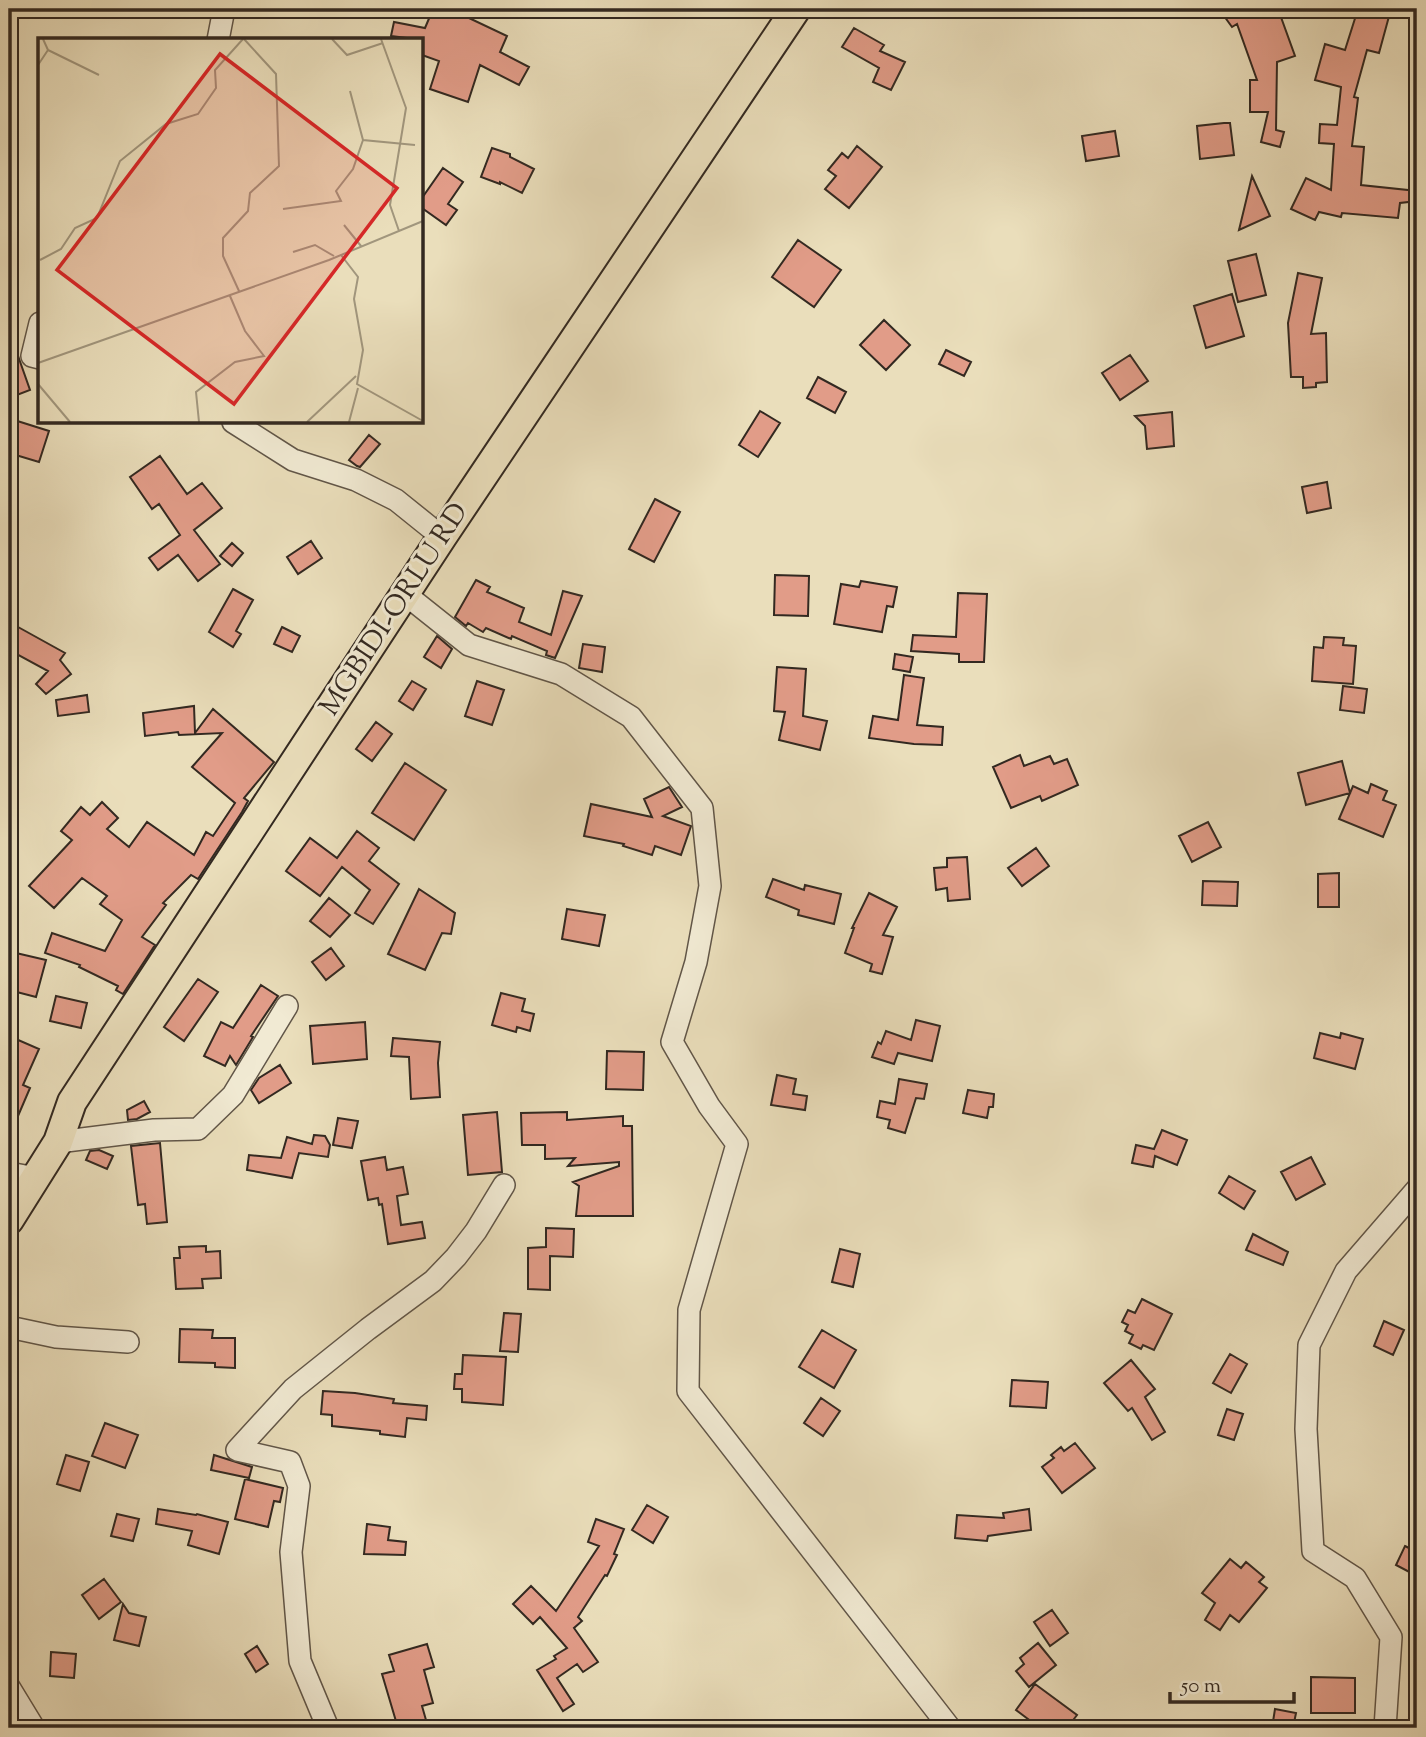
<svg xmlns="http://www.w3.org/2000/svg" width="1426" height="1737" font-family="'Sorts Mill Goudy',serif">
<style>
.building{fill:#e19c88;stroke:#332921;stroke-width:2}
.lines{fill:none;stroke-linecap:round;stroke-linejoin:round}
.minor-casing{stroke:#615648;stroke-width:24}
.major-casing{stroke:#332921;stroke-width:32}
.minor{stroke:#f1ead3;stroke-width:21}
.major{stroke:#eadebb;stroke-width:28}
.labels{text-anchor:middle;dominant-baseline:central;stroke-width:6;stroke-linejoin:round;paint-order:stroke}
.street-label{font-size:28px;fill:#332921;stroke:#f1ead3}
.inset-road{fill:none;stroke:#a1967d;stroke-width:2}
.view{fill:#d62828;fill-opacity:0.15;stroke:#d62828;stroke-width:3.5}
.inset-edge{fill:none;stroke:#332921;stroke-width:3.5}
</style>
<rect width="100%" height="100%" fill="#eadebb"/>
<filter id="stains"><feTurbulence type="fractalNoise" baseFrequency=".00286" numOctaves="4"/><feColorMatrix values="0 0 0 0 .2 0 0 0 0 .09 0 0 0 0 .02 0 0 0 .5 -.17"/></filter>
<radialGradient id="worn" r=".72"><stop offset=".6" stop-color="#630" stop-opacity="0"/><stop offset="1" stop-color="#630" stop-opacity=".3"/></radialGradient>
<!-- building -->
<path class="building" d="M433 9 469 18 507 36 500 52 529 67 519 85 480 65 468 102 430 89 439 61 422 55V40L391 36 394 22 425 28Z
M1219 9H1278L1295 56 1277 62 1276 130 1284 132 1280 147 1261 142 1268 112H1250V80H1257L1237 24 1232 27Z
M1358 9H1391L1379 53 1367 50 1354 97 1358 98 1352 146 1364 147 1361 185 1417 191V201L1400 203 1398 218 1342 213 1341 217 1319 212 1315 220 1291 209 1306 178 1331 190 1334 144 1319 143 1320 124 1337 125 1341 87 1315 80 1325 44 1345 50Z
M854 28 884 45 880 51 905 62 891 90 873 82 879 68 842 47Z
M1224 123H1230L1234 155 1200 159 1197 126Z
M1115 131 1119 156 1086 161 1082 136Z
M857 146 882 167 849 208 825 189 836 176 828 170 842 153 848 158Z
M492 148 510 154V157L534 169 522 193 500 182V184L481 177Z
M443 168 463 182 448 204 457 210 446 225 422 208V198Z
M1252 176 1270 216 1239 230Z
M798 240 841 270 814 307 772 277Z
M1256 254 1266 295 1238 302 1228 261Z
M1298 273 1322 278 1311 334 1326 333 1327 382 1316 383V387L1303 388V377H1291L1288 323Z
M1232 294 1244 336 1206 348 1194 306Z
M884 320 910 345 886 370 860 345Z
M9 336H11L30 390 9 398Z
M946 350 971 362 964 376 939 364Z
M1130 355 1148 381 1120 400 1102 373Z
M818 377 846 392 835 413 807 398Z
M760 411 780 423 758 457 739 445Z
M1172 412 1174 446 1147 449 1145 426 1135 416Z
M11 419 49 431 39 462 9 453Z
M369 435 380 444 360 467 357 466 349 460Z
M160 456 187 494 202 483 222 508 194 530 220 564 198 581 178 555 158 570 149 558 180 535 159 504 152 509 130 477Z
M1327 482 1331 508 1307 513 1302 487Z
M655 499 680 512 654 562 629 549Z
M311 541 322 558 298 574 287 557Z
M232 543 243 553 232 566 220 556Z
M775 575 809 576 808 616 774 615Z
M476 580 490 587 487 592 524 608 519 622 551 635 563 591 582 596 555 658 546 655 547 651 512 636 511 639 486 628 483 632 468 623 466 626 455 617Z
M861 581 897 587 893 607 887 606 882 632 834 624 841 584 859 587Z
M233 589 253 600 236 631 241 634 233 647 209 632Z
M958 593 987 594 984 662H959V654L911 651 913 635 956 637Z
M9 622 65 653 60 660 71 674 46 694 36 684 48 671 9 650Z
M282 627 300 636 292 652 274 644Z
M437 636 452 649 441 668 424 657Z
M1324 637 1344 638 1343 645 1356 646 1353 684 1312 681 1314 647 1323 648Z
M583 644 605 647 602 672 579 668Z
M895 654 913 657 910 672 893 669Z
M777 667 806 669 803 716 827 721 820 750 779 740 785 712 774 711Z
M904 675 924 678 917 725 943 727 942 745 914 744 869 738 873 716 898 720Z
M412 681 426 689 413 710 399 701Z
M477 681 504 690 492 725 465 716Z
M1343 686 1367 689 1364 713 1340 710Z
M87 695 89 712 58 716 56 700Z
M194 706 195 733 213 709 274 762 244 798 248 801 242 812 198 879 191 875 163 903 166 905 142 937 155 945 123 994 116 990 118 986 79 967 80 965 45 953 52 933 105 951 122 920 100 904 107 896 82 878 54 908 29 886 72 840 61 831 81 807 90 815 102 802 118 818 107 829 129 847 147 822 194 855 206 832 213 836 235 803 192 767 222 733 179 735 178 732 145 736 143 713Z
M376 722 392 734 372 761 356 749Z
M1020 755 1024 766 1050 756 1054 764 1067 759 1078 785 1042 801 1040 796 1011 808 993 767Z
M1342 761 1350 793 1306 805 1298 773Z
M405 763 446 790 414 840 372 813Z
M1371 784 1387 791 1383 800 1396 805 1383 837 1339 819 1353 786 1368 793Z
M669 787 682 807 663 816 691 826 681 855 655 846 652 855 623 846 624 844 584 836 591 804 652 817 644 799Z
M1208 822 1221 847 1192 862 1179 836Z
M357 831 379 848 369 861 399 884 373 924 355 913 370 890 342 867 320 896 286 871 310 838 337 858Z
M1036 848 1049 866 1022 886 1008 868Z
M967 857 970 899 948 901 947 888 936 890 934 868 947 867V858Z
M1339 873V907H1318V874Z
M773 879 804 890 805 885 841 894 834 924 798 915 799 910 766 897Z
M1203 881 1238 882 1237 906 1202 905Z
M419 889 455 913 451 934 442 933 425 970 388 954Z
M869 893 897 907 883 935 893 937 882 974 870 971 872 964 845 953 854 928H852Z
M329 898 350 915 330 937 310 921Z
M567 909 605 915 599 946 562 939Z
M331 948 344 966 326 980 312 962Z
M16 953 46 960 36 997 9 990Z
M198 979 218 992 184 1041 164 1027Z
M261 985 278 996 251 1036 253 1037 236 1065 230 1056 225 1066 204 1056 221 1022 233 1028Z
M501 993 525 999 522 1011 534 1014 530 1031 517 1027 516 1032 492 1025Z
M56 996 87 1003 81 1028 50 1021Z
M916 1020 940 1026 932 1061 898 1053 894 1064 872 1057 878 1042 881 1044 886 1031 911 1040Z
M365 1022 367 1059 313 1064 310 1026Z
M1320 1033 1340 1038 1341 1033 1363 1039 1355 1069 1314 1058Z
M9 1036 39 1049 23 1085 30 1088 9 1137V1079L17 1062 9 1058Z
M393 1038 440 1042 438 1063 440 1097 411 1099 409 1057 391 1056Z
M607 1051 644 1052 643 1090 606 1089Z
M280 1065 291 1083 259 1103 251 1090 259 1078Z
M777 1075 796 1079 793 1094 807 1096 805 1110 771 1105Z
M899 1079 927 1084 924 1099 916 1098 905 1133 888 1128 890 1120 877 1117 880 1101 895 1104Z
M968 1090 994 1094 993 1107H989L987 1118 963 1113Z
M144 1101 150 1112 137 1119 128 1120 127 1110Z
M497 1112 502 1172 468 1175 463 1115Z
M567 1112V1120L623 1116V1126H632L633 1216H576L579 1186 573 1182 619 1166V1162L568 1166 575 1158 545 1159V1145H522L521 1113Z
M338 1118 358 1121 352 1148 333 1145Z
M1162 1130 1187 1140 1177 1165 1155 1156 1153 1167 1132 1163 1136 1145 1154 1149Z
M314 1135 325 1136 330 1145 328 1157 299 1153 292 1178 247 1170 249 1155 281 1158 287 1137 312 1144Z
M160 1143 167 1222 147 1224 145 1204 138 1205 131 1146Z
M99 1150 113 1156 107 1169 86 1160 90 1151Z
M385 1157 387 1170 403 1167 408 1194 397 1196 401 1225 422 1222 425 1238 388 1244 382 1204 379 1205 378 1198 368 1200 361 1161Z
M1311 1157 1325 1184 1296 1200 1281 1172Z
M1229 1176 1255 1191 1244 1209 1219 1193Z
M546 1228 574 1229 573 1257 550 1256V1290L528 1289V1248L546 1247Z
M1253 1234 1288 1252 1283 1265 1246 1250Z
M206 1246V1252L220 1251 221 1278 202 1279 203 1288 176 1289 174 1258H180L179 1247Z
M840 1249 860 1254 853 1287 832 1282Z
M1142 1299 1172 1314 1154 1350 1143 1345 1141 1349 1129 1343 1133 1335 1125 1331 1128 1325 1122 1322 1128 1310 1135 1313Z
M504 1313 521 1314 518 1352 500 1351Z
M1384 1321 1404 1330 1393 1355 1374 1346Z
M180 1329 213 1330 212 1338H235V1368L215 1367V1363L179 1362Z
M822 1330 856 1350 834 1388 799 1367Z
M1230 1354 1247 1364 1231 1393 1213 1383Z
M463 1355 506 1357 503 1405 462 1402V1389H454L455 1374H462Z
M1131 1360 1155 1389 1145 1397 1165 1432 1152 1440 1132 1408 1128 1411 1104 1383Z
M1012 1380 1048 1382 1046 1408 1010 1406Z
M323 1391 355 1393 394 1399 393 1403 427 1406 426 1420 407 1418 405 1437 380 1434V1431L332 1426V1415L321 1414Z
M821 1398 840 1411 823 1436 804 1423Z
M1227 1409 1243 1414 1234 1440 1218 1435Z
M105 1423 138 1435 125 1468 92 1456Z
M1075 1443 1095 1468 1062 1493 1042 1467 1054 1458 1051 1455 1061 1447 1064 1451Z
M66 1455 89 1462 80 1491 57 1484Z
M214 1455 252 1467 249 1478 211 1470Z
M245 1479 283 1488 280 1502 274 1501 268 1527 235 1519Z
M647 1505 668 1517 653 1543 632 1530Z
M158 1509 196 1515 197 1514 228 1522 219 1554 188 1545 192 1531 156 1524Z
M1029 1509 1031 1530 988 1536 987 1541 955 1538 957 1515 1004 1518 1003 1513Z
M117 1514 139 1519 133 1541 111 1536Z
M596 1519 624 1529 614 1554 617 1555 607 1576 605 1575 578 1617 582 1621 574 1628 598 1662 583 1672 577 1664 557 1678 574 1704 563 1711 537 1670 556 1659 554 1656 567 1648 540 1617 533 1624 513 1604 531 1586 556 1611 599 1546 588 1542Z
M367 1524 390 1527 388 1540 406 1542 405 1555 364 1554Z
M1405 1546 1417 1552V1576L1396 1565Z
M1230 1559 1241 1568 1246 1562 1264 1577 1259 1582 1267 1588 1239 1622 1230 1615 1220 1630 1205 1620 1215 1603 1202 1593Z
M104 1579 121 1602 99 1619 82 1595Z
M123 1604 129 1613 146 1617 139 1646 114 1640Z
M1052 1610 1068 1633 1050 1646 1034 1622Z
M1038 1643 1056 1665 1029 1687 1016 1671 1024 1664 1020 1658Z
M427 1644 434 1667 424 1670 433 1703 422 1706 426 1720 398 1728 382 1674 394 1671 389 1655Z
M257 1646 268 1664 256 1672 245 1654Z
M51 1652 76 1654 74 1678 50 1676Z
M1311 1677 1355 1678V1713H1311Z
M1035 1684 1077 1715 1067 1728H1040L1016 1710Z
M1275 1709 1296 1713 1293 1728H1272Z"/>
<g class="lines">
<defs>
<path id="minor" d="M218 40 224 9
M40 323 32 356 40 358
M233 422 293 460 356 480 396 500 442 537
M405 594 469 645 561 674 631 717 702 808 710 886 696 962 672 1042 709 1106 737 1144 689 1310 688 1391 950 1728
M58 1142 154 1130 198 1129 233 1095 287 1006
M9 1173 36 1178
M9 1327 56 1337 128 1342
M9 1687 34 1728
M328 1728 300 1661 291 1552 299 1486 290 1462 237 1450 293 1389 368 1329 433 1281 456 1257 476 1231 504 1185
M1385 1728 1391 1637 1355 1578 1313 1551 1306 1429 1309 1345 1346 1271 1417 1189"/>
<path id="major" d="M9 1220 58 1142 72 1102 442 537 796 9"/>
</defs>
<!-- minor casing -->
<use href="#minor" class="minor-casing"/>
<!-- major casing -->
<use href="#major" class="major-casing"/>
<!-- minor -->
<use href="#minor" class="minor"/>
<!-- major -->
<use href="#major" class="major"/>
</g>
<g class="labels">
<!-- street labels -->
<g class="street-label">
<text transform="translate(395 610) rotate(-57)">MGBIDI-ORLU RD</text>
</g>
</g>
<!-- overview -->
<g transform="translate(38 38)">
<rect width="385" height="385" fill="#eadebb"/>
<path class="inset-road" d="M294 1 309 17 345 5M343 1 368 70 352 167 361 193M10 12 61 37M0 27 10 12 5 1M312 53 325 102 377 107M245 171 303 163 298 153 315 131 325 102M306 187 323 208M255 214 277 207 296 218M303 217 320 239 316 261 325 312 319 346 385 383M2 222 23 211 37 190 59 180 82 123 128 86 160 76 178 50 177 32 205 1M201 253 185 218V200L210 173 212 155 241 128 238 36 206 1M0 325 291 222 385 183M0 346 32 384M161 384 158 354 197 324 226 318 207 293 192 258M269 384 318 338M311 384 320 350"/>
<path class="view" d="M182 16 359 150 196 366 19 232Z"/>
<rect width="385" height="385" class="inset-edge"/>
</g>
<!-- margin -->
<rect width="1426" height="1737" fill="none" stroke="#eadebb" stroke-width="35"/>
<rect x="10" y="10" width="1405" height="1716" fill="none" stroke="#332921" stroke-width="3.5"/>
<rect x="18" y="18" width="1391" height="1702" fill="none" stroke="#332921" stroke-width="2"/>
<!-- scale -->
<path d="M1170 1692v10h124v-10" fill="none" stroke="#332921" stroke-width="3.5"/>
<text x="1181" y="1692" font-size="21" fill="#332921" stroke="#f1ead3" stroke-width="5" paint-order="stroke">50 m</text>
<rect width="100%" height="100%" filter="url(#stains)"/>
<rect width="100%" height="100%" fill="url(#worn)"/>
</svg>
